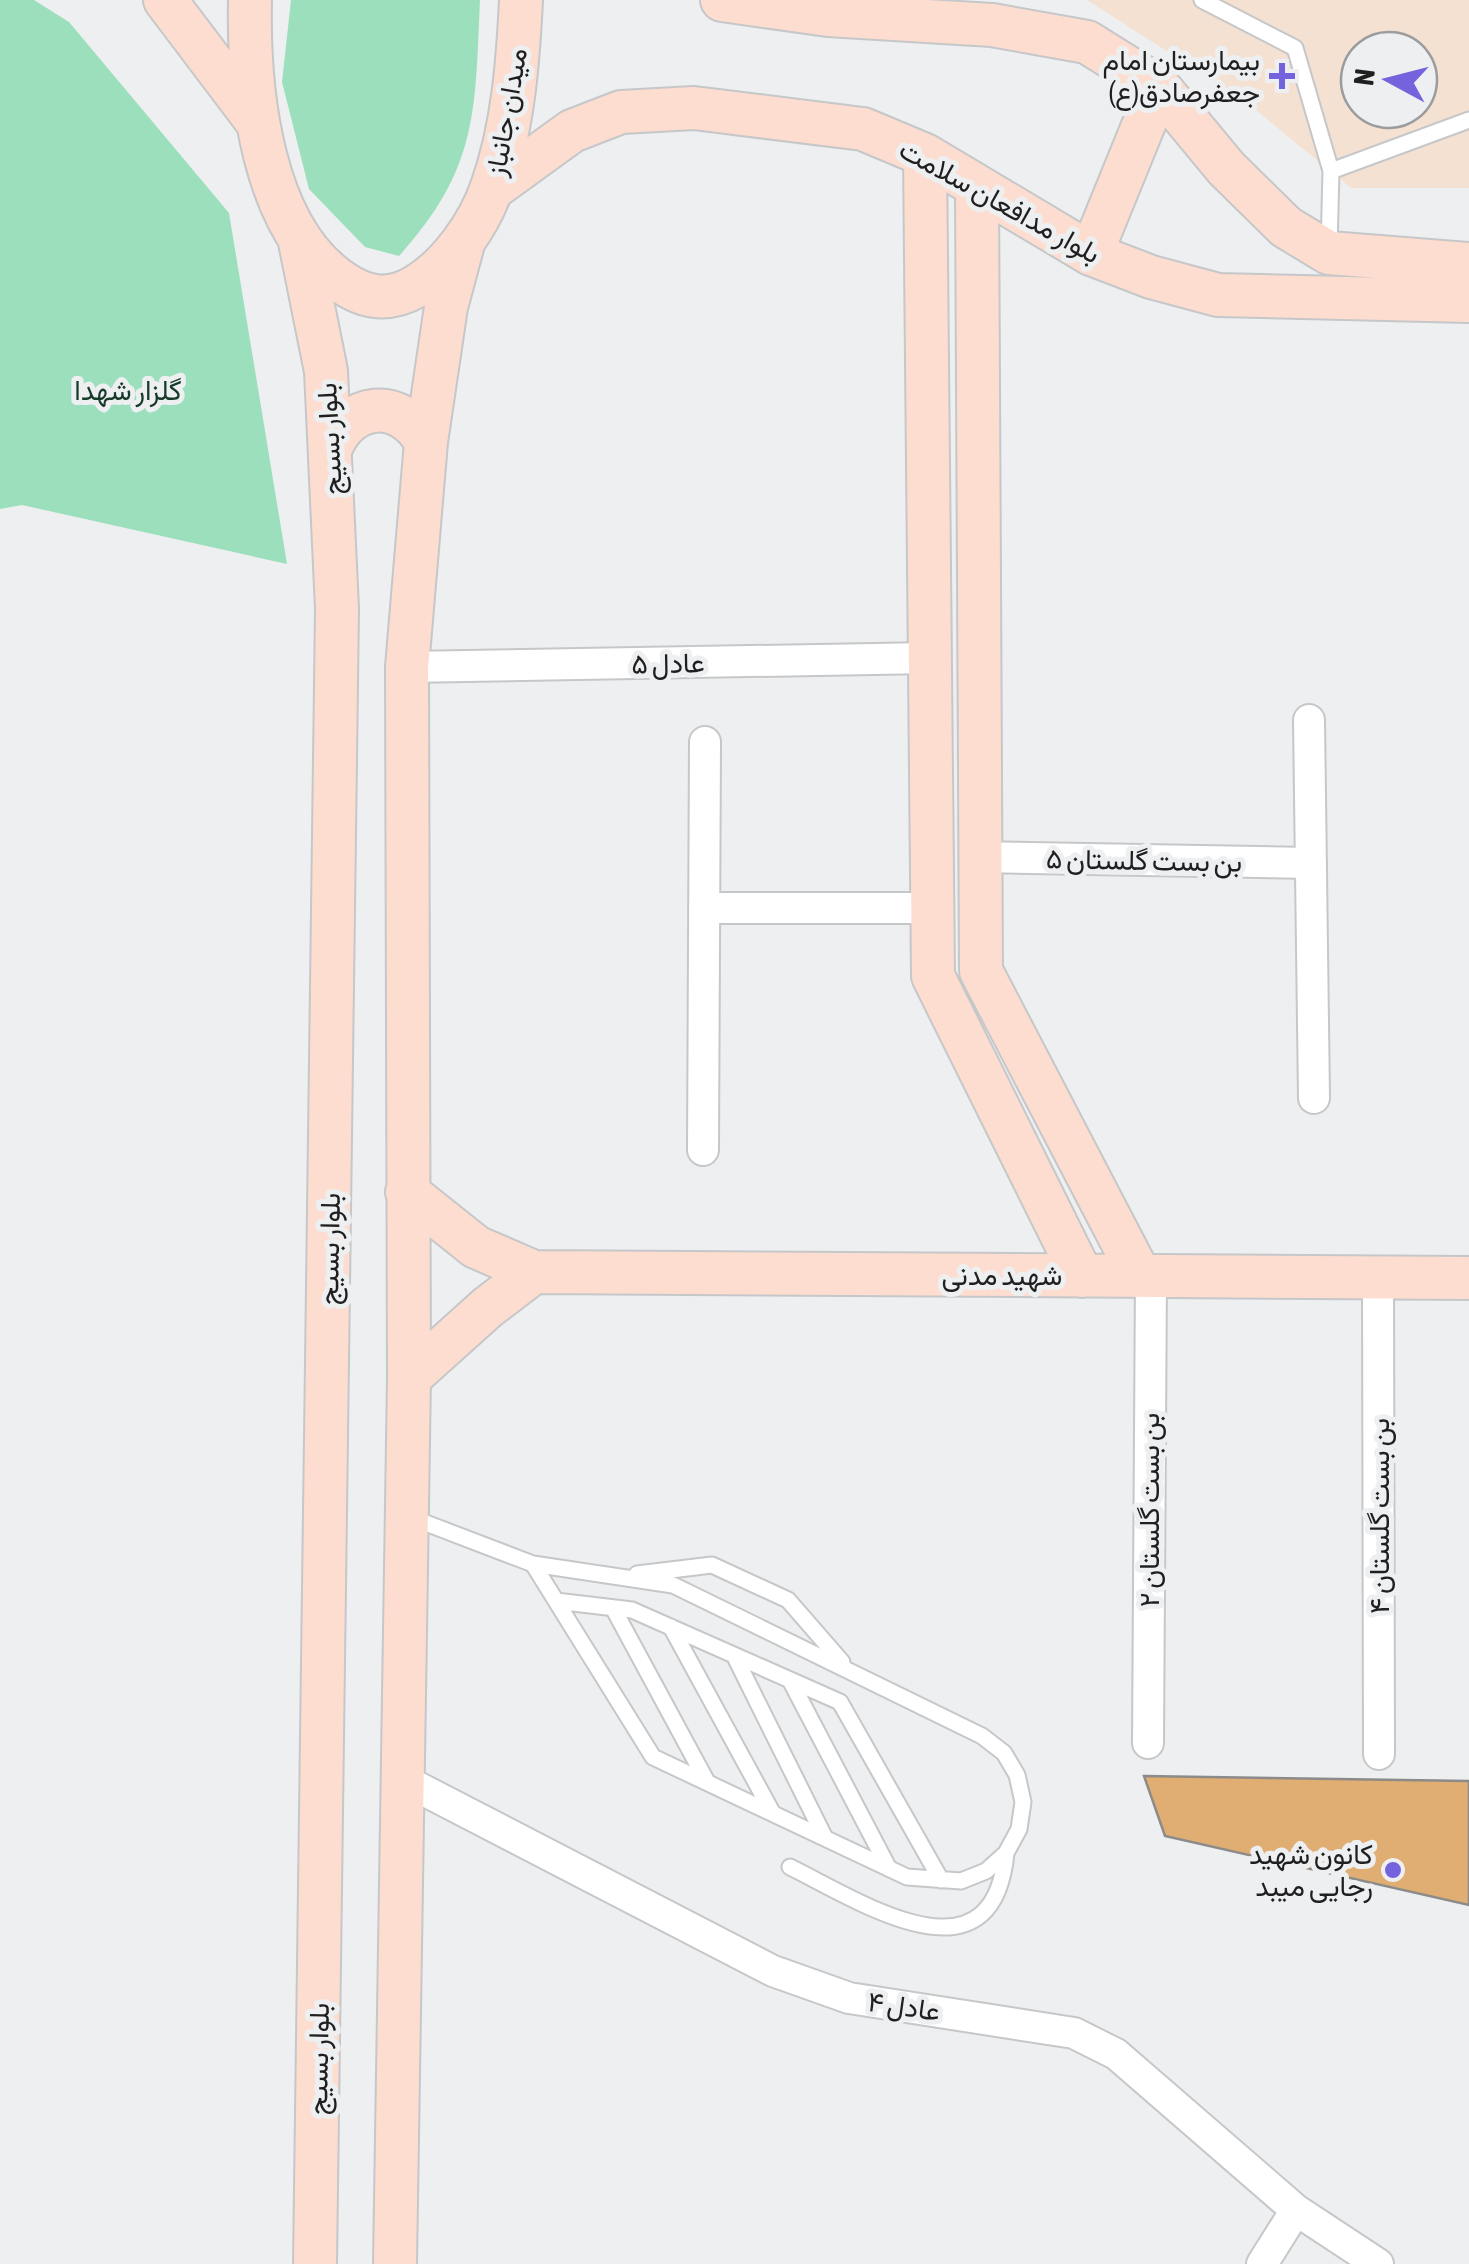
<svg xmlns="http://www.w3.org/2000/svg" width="1469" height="2264" font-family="'Asap Condensed',Vazirmatn,sans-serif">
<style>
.medical{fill:#f5e1d2;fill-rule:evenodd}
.green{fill:#9cdfbd}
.building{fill:#e0ad72;stroke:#8d8b8a;stroke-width:2.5}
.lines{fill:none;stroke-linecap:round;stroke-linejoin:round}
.lane-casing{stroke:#c6c7c9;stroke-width:19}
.street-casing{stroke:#c6c7c9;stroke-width:34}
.secondary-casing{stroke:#c6c7c9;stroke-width:46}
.lane{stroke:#fff;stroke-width:15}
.street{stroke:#fff;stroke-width:30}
.secondary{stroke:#fdddd0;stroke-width:42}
.poi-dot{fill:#7563dd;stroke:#eeeff1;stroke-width:4}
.labels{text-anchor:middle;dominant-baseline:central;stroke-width:10;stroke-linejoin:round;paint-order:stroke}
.poi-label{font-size:28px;fill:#1f1f20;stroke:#eeeff1;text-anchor:end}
.street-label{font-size:28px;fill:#1f1f20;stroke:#eeeff1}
.park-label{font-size:28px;fill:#173a2a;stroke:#eeeff1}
</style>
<rect width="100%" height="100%" fill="#eeeff1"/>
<!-- medical -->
<path class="medical" d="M1087 0H1469V188H1351L1246 102ZM1359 50H1419V110H1359Z"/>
<!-- green -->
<path class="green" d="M0 0H34L69 22 229 213 287 564 22 505 0 509Z
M291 0H480C475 112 478 169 399 256L365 247 309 189 282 82Z"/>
<!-- building -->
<path class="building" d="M1144 1776 1469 1781V1905L1165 1836Z"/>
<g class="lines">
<defs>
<path id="lane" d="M1202 0 1295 48 1331 171 1329 249
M1331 171 1469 120
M410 1517 533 1564 673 1585 982 1736 1004 1753 1017 1775 1023 1802 1019 1829 1006 1853 986 1871 961 1881 907 1877 653 1757 533 1564
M637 1574 712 1565 788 1600 842 1662
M556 1601 632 1610 840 1702 941 1880
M613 1608 706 1780
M671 1627 772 1812
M734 1655 825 1838
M790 1680 888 1867
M790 1867C858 1900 993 1991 1006 1853"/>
<path id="street" d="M407 667 930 658
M1309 720 1314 1098
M977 857 1311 863
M704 908H933
M703 1150 705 742
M1378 1278 1379 1754
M1148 1743 1151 1276
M400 1778 773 1971 849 1998 1074 2033 1116 2054 1296 2210 1378 2264
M1262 2264 1296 2210"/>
<path id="secondary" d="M165 0 255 119
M250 0C248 90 261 231 345 284 368 299 390 301 415 287 449 267 479 225 492 187 513 128 518 62 521 0
M722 0 828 15 992 25 1087 42 1159 87 1226 168 1286 227 1329 253 1469 264
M925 155 933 976 1082 1276
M977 187 981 971 1140 1276
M492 189 572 131 621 112 694 108 863 129 925 155 1091 254 1151 277 1218 295 1469 301
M299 237 326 371 337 609 315 2264
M1091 254 1159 87
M330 450C348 402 400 396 426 442
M407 1192 476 1247 534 1272 1469 1278
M409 1378 488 1307 534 1272
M395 2264 409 1378 407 667 426 442 446 307 464 240"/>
</defs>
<!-- lane casing -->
<use href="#lane" class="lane-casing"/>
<!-- street casing -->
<use href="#street" class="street-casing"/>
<!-- secondary casing -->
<use href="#secondary" class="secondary-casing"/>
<!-- lane -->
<use href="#lane" class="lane"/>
<!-- street -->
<use href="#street" class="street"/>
<!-- secondary -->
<use href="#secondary" class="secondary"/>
</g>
<!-- markers -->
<g class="poi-dot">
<path d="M1277 61h10v10h10v10h-10v10h-10v-10h-10v-10h10z"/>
<circle cx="1393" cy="1870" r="10"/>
</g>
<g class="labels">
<!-- poi labels -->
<g class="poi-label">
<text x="1260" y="60">بیمارستان امام<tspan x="1260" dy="32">جعفرصادق(ع)</tspan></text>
<text x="1373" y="1854">کانون شهید<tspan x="1373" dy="32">رجایی میبد</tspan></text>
</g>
<!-- street labels -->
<g class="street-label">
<text transform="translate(506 112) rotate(-80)">میدان جانباز</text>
<text transform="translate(1000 201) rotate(29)">بلوار مدافعان سلامت</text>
<text transform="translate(329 439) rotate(-93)">بلوار بسیج</text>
<text transform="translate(668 663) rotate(-1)">عادل ۵</text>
<text transform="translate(1144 860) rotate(1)">بن بست گلستان ۵</text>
<text transform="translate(329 1249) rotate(-89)">بلوار بسیج</text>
<text x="1002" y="1275">شهید مدنی</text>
<text transform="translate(1149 1510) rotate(-90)">بن بست گلستان ۲</text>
<text transform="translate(1379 1516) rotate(-90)">بن بست گلستان ۴</text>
<text transform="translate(904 2006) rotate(8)">عادل ۴</text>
<text transform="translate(318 2059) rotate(-89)">بلوار بسیج</text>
</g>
<!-- park labels -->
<g class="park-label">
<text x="128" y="390">گلزار شهدا</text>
</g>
</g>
<!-- north arrow -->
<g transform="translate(1389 80) rotate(277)"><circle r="48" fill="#eeeff1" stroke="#9b9c9d" stroke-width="2.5"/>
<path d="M0-8L18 38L0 25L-18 38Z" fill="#7563dd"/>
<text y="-15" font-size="28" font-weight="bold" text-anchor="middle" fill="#1f1f20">N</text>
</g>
</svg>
